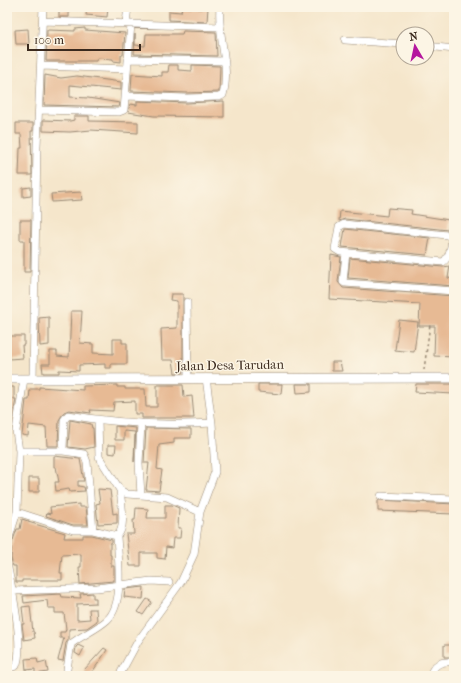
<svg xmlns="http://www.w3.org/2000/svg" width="461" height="683" font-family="'IM FELL French Canon',serif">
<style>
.building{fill:#e7ba94}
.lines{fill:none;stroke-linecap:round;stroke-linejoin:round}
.minor-casing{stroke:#988874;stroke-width:8}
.tertiary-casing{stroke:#988874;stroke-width:10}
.path{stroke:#988874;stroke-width:1.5;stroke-dasharray:3 3;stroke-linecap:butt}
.minor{stroke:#fff;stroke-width:7}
.tertiary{stroke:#fff;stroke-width:9}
.labels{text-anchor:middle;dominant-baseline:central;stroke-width:3;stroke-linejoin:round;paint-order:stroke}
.street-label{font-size:13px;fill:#3b2a1e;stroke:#fcf5e5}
</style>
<rect width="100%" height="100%" fill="#fcf5e5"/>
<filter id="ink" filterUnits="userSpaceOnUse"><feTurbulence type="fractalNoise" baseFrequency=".025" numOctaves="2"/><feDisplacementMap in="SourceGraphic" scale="8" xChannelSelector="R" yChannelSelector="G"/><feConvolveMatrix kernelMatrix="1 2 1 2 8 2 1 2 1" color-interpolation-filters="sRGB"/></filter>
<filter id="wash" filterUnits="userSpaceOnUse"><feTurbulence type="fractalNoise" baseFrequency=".012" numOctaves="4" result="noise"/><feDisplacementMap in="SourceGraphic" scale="16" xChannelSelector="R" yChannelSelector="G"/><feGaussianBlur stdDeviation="0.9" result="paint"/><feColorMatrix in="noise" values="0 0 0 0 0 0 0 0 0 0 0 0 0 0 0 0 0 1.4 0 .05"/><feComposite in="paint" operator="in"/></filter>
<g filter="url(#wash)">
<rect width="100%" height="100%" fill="#f5e6cb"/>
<g id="blocks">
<!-- building -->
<path class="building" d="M87 7H108L107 17 86 15Z
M182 7 201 9V7H208L207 22 169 20V11L181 12Z
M69 10V17H59V11Z
M85 28V30L125 33 123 55H121V62L113 61V59L97 58 96 61H46L47 30 75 31V29Z
M28 29 29 44H16L15 30Z
M183 31 216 32 217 56 134 54 135 34V45L145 46 146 34H182Z
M169 65H178V70L192 71V65L220 66 219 92 187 93 131 91 132 74 162 76V72H168Z
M45 75 61 78 77 76 121 82V90L70 85V97L88 98 120 103 119 107 44 105Z
M137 101 187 103 224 101V117L154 116 128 112 130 104 137 105Z
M74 116H89V121L138 122V133L91 130 70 132 43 131V120L70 121 74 120Z
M16 123H33V131H31L32 175H19L20 148H22L21 134H16Z
M31 187V196L23 197V188Z
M81 192 82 200 52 202 51 194Z
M388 208 412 210 411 214 449 220 448 230 345 219 339 221 340 211 387 216Z
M20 220H31L30 272H24V240H20Z
M345 229 430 238 427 255 342 247Z
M331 255 341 257 338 282 343 288 454 296V357L434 356 435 326H419L420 304 329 299Z
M350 258 443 267 450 266 448 278 454 279V286L348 278Z
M171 294H183V373H175L173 360H162L161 329 177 328V301L170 300Z
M71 311H82L80 343 93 344V353L113 354V339H122V343H127V364H111V368H105V364L79 365V371L59 370V373H43L42 364H50V351H57V356L69 357Z
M49 317V345L40 346 39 318Z
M399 320 418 322 414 352 395 350Z
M7 336H24V345H22L23 358 9 359Z
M332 362H340L342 371H332Z
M258 384H282L281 394 258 392Z
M296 384H311V392L297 393Z
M416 384H454V394L415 392Z
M117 385V387H125V389H145L146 407H157V385H183L184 397 192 396 194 418H142V414H135V401L114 402 113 411 90 410 91 413 69 410 64 412 59 420 58 446H47L46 427 29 425 28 436 22 435 26 400H29L30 389H39V387L83 390V386Z
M7 387H14V399H16L12 421H7Z
M70 420 91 424 92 428H93L94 447 85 449 68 447Z
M115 426 136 428 134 462 135 432 124 431V440H115Z
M146 428 191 429V438H174V443L159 445 157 469 162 470 159 491 146 490 149 463H144Z
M108 445H116L115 454 108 453Z
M54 456 80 459 84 481H78V486L84 487 85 491 70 492 69 489 56 491 55 482H59L56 467H54Z
M29 478H39V492H29Z
M98 489 110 490 113 514 117 513V523L98 524 96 504 100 503Z
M378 500 454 504V514L378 511Z
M79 504V507H86L88 525H73L46 516 47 513 51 514 50 507Z
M165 505H172L179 508 178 528H181L180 538H173L172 548 166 547 165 559 157 558V553H141V566H130L126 534H134L133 520H135L136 508 148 509 147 518H165Z
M22 519 28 521V522L65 533 64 538H83V535H92L112 540V543H110V555H111V566H114V581L80 584 79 567H81V554L62 555 60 573H62V580H22V582H16V566H13L11 558 12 543 17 529H20Z
M144 587 143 599 124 597 125 589Z
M93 593V598H96V603L77 604V620L90 619 89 609H96L97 621 87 628 69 629V639L66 643 63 661 58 660 64 638H60V632H65L66 629 64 613H55V608H48L47 600 24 603 23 596 61 594 62 597 81 598 80 594Z
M147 599 152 602 143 615 138 612Z
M30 606 33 632H34L35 638 24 640 22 624H24L22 607Z
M78 645 84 648 80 656 75 653 76 647Z
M444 645H454V657H444Z
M104 648 107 650 93 671 88 675 84 670Z
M37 658 38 663 46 661 48 672 35 674V669L26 670 25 659Z"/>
</g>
</g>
<g filter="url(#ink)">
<use href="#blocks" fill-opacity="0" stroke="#988874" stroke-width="1"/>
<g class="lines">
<defs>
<path id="minor" d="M43 21 220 27
M126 23 128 7
M345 40 403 44
M427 46 454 49
M128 59 223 61
M41 66 127 69
M125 96 187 98 219 97 223 95C231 67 217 35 220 7
M39 110 119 112 124 110 131 24
M344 224 447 235 451 237C453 244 449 258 443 262L340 252 335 249 339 227Z
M346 253 343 282 345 283 454 291
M187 302 188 379
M33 379 37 146 43 7
M98 420 99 457 120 490 127 494 167 497 200 512
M141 423 139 463 141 495
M19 451H63L84 454 87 462 93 530
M63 451 64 420 68 415C115 423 164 426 212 423
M381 496 454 499
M17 512 73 530H93L117 536
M7 544 17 512 19 451 16 431 24 379
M7 563C11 584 25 648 16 666L7 669
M12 591 97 588 151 581 169 582
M67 669 71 644C82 635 96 630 107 620 125 604 118 558 117 536 127 527 121 502 120 490
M119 676 138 641 181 582 194 554 200 512 215 472 212 423 206 378
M430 676C434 663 442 661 454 662"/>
<path id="tertiary" d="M7 379 454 378"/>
</defs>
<!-- minor casing -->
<use href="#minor" class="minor-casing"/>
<!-- tertiary casing -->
<use href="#tertiary" class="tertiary-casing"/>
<!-- path -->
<path class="path" d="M424 370 430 324"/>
<!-- minor -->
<use href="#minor" class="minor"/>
<!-- tertiary -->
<use href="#tertiary" class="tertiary"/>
</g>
</g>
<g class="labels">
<!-- street labels -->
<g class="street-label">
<text transform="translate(230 365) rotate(-1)">Jalan Desa Tarudan</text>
</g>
</g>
<!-- margin -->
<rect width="461" height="683" fill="none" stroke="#fcf5e5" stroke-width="24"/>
<!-- north arrow -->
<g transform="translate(415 46) rotate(351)"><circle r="19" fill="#fcf5e5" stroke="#afa495"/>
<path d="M0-3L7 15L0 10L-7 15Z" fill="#b5179e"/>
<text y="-6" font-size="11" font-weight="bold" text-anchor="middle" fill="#3b2a1e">N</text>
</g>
<!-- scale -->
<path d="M28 44v6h112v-6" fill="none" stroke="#3b2a1e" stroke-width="2"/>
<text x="34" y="44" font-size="12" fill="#3b2a1e" stroke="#fcf5e5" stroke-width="3" paint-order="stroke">100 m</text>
</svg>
